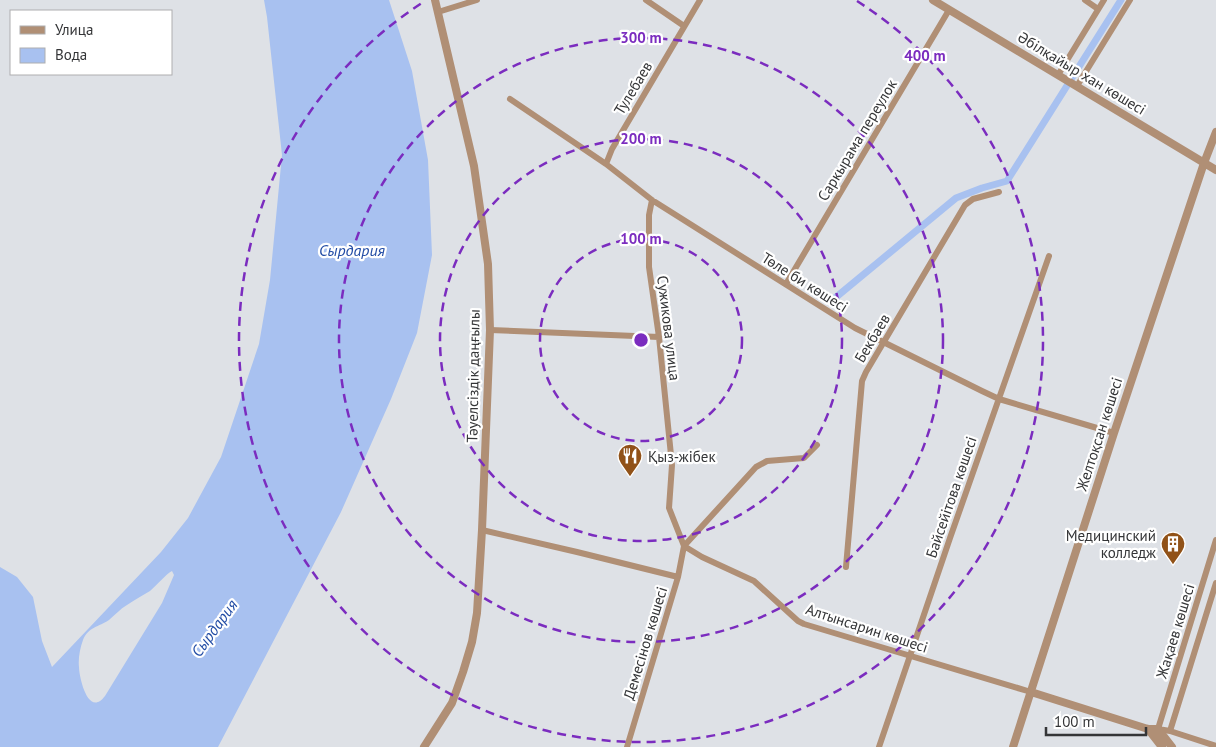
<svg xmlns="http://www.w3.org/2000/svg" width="1216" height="747" font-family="'PT Sans',sans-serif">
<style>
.water{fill:#a8c1f0;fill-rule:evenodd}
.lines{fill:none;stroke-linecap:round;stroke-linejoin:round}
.canal{stroke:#a8c1f0;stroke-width:7}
.minor{stroke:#b08f75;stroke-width:6}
.tertiary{stroke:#b08f75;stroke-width:8}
.ring{fill:none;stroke:#7b2cbf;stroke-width:2.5;stroke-dasharray:9 6}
.labels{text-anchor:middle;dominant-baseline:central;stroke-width:4.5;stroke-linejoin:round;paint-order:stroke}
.street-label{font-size:15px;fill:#343537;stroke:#fff}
.poi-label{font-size:15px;fill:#343537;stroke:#fff;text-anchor:start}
.water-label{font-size:16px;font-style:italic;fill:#224ca5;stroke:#fff}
.centre{fill:#7b2cbf;stroke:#fff;stroke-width:2.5}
.ring-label{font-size:15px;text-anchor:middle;font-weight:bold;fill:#7b2cbf;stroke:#fff;stroke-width:4.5;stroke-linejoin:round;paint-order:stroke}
</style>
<rect width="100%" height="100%" fill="#dee1e6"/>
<!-- water -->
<path class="water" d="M264 0H389L412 71 428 160 432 255 417 333 391 399 341 512 218 747H0V567L17 577 33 597 42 641 52 667 161 552 188 518 221 457 259 344 270 280 282 155 267 17ZM172 571 174 575 162 603 105 696C103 698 102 700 100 701 86 710 79 675 79 667 78 659 80 648 83 640 88 627 99 627 109 620 115 615 120 609 127 605 134 600 142 596 150 591 156 586 167 573 172 571Z"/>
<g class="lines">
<!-- canal -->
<path class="canal" d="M835 298 956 198 982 188 1007 181 1121 0"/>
<!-- minor -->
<path class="minor" d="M646 0 684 26
M1085 0 1098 9
M438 12 477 0
M1058 75 1104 0
M1077 86 1130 0
M510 99 606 164 652 200 855 328 982 391 999 399 1114 433
M606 164 612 149 700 0
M652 200 649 215V267L659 337 672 465 669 508 684 546
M786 284 949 10
M490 330 659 337
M482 530 577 552 678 577
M1216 540 1158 729 1170 731 1216 746
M684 546 702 557 754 581 798 621 804 624 1031 692
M684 546 756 467 767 461 804 458 817 445
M846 567 862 381 866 372 965 205 973 199 999 192
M1170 731 1216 583
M627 747 678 577 684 546
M879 747 950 538 1049 256"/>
<!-- tertiary -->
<path class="tertiary" d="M933 0 1216 170
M1031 692 1148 729H1158L1172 747
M1148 729 1162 747
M424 747 452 703 463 672 472 642 477 613 482 530 490 330 488 264 474 166 435 0
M1013 747 1114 433 1204 163 1216 132"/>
</g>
<!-- distance rings -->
<g class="ring">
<circle cx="641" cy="340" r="101"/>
<circle cx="641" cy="340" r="201"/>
<circle cx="641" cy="340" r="302"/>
<path d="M857 1A402 402 0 1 1 425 1"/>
</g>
<!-- icons -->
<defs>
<symbol id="restaurant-pin" viewBox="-11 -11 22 30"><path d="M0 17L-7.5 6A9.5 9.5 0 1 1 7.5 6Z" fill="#915218" stroke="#fff"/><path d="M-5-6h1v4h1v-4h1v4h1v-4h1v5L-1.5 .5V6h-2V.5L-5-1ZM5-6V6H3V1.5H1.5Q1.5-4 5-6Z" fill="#fff"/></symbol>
<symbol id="building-pin" viewBox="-11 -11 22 30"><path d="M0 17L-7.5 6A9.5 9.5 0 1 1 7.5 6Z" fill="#915218" stroke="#fff"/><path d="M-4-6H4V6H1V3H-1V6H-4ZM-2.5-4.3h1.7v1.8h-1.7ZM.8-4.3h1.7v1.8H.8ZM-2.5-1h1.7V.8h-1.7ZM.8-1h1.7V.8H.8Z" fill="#fff"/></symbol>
</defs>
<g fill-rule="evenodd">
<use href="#restaurant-pin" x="616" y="442" width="28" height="38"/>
<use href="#building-pin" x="1159" y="530" width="28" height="38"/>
</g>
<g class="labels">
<!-- street labels -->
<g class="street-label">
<text transform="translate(1082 73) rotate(31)">Әбілқайыр хан көшесі</text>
<text transform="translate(633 88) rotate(-59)">Тулебаев</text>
<text transform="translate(857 140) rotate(-59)">Саркырама переулок</text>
<text transform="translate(805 282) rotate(32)">Төле би көшесі</text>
<text transform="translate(669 328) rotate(83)">Сужикова улица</text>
<text transform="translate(872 338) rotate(-59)">Бекбаев</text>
<text transform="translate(473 376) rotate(-89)">Тәуелсіздік даңғылы</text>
<text transform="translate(1099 434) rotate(-72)">Желтоқсан көшесі</text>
<text transform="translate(951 497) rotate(-71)">Байсейітова көшесі</text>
<text transform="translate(867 628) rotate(18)">Алтынсарин көшесі</text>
<text transform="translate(1175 631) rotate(-73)">Жақаев көшесі</text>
<text transform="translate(645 643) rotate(-73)">Демесінов көшесі</text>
</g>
<!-- poi labels -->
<g class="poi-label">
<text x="648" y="456">Қыз-жібек</text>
<text x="1156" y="535" text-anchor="end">Медицинский<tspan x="1156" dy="17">колледж</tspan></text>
</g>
<!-- water labels -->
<g class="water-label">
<text x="352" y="250">Сырдария</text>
<text transform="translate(214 628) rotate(-54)">Сырдария</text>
</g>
</g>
<circle cx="641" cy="340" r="8" class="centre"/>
<g class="ring-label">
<text x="641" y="43">300 m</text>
<text x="925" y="61">400 m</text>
<text x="641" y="144">200 m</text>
<text x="641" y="244">100 m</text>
</g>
<!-- legend -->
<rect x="10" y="10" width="162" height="65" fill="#ffffff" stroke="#aeaeaf"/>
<rect x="20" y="26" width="25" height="8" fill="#b08f75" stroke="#aeaeaf"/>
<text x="55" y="35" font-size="15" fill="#343537">Улица</text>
<rect x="20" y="48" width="25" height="15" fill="#a8c1f0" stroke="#aeaeaf"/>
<text x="55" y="60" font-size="15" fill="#343537">Вода</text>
<!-- scale -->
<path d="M1046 727v8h100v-8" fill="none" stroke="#343537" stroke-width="2.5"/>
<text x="1054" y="727" font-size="15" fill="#343537" stroke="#ffffff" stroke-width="4" paint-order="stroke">100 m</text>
</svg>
